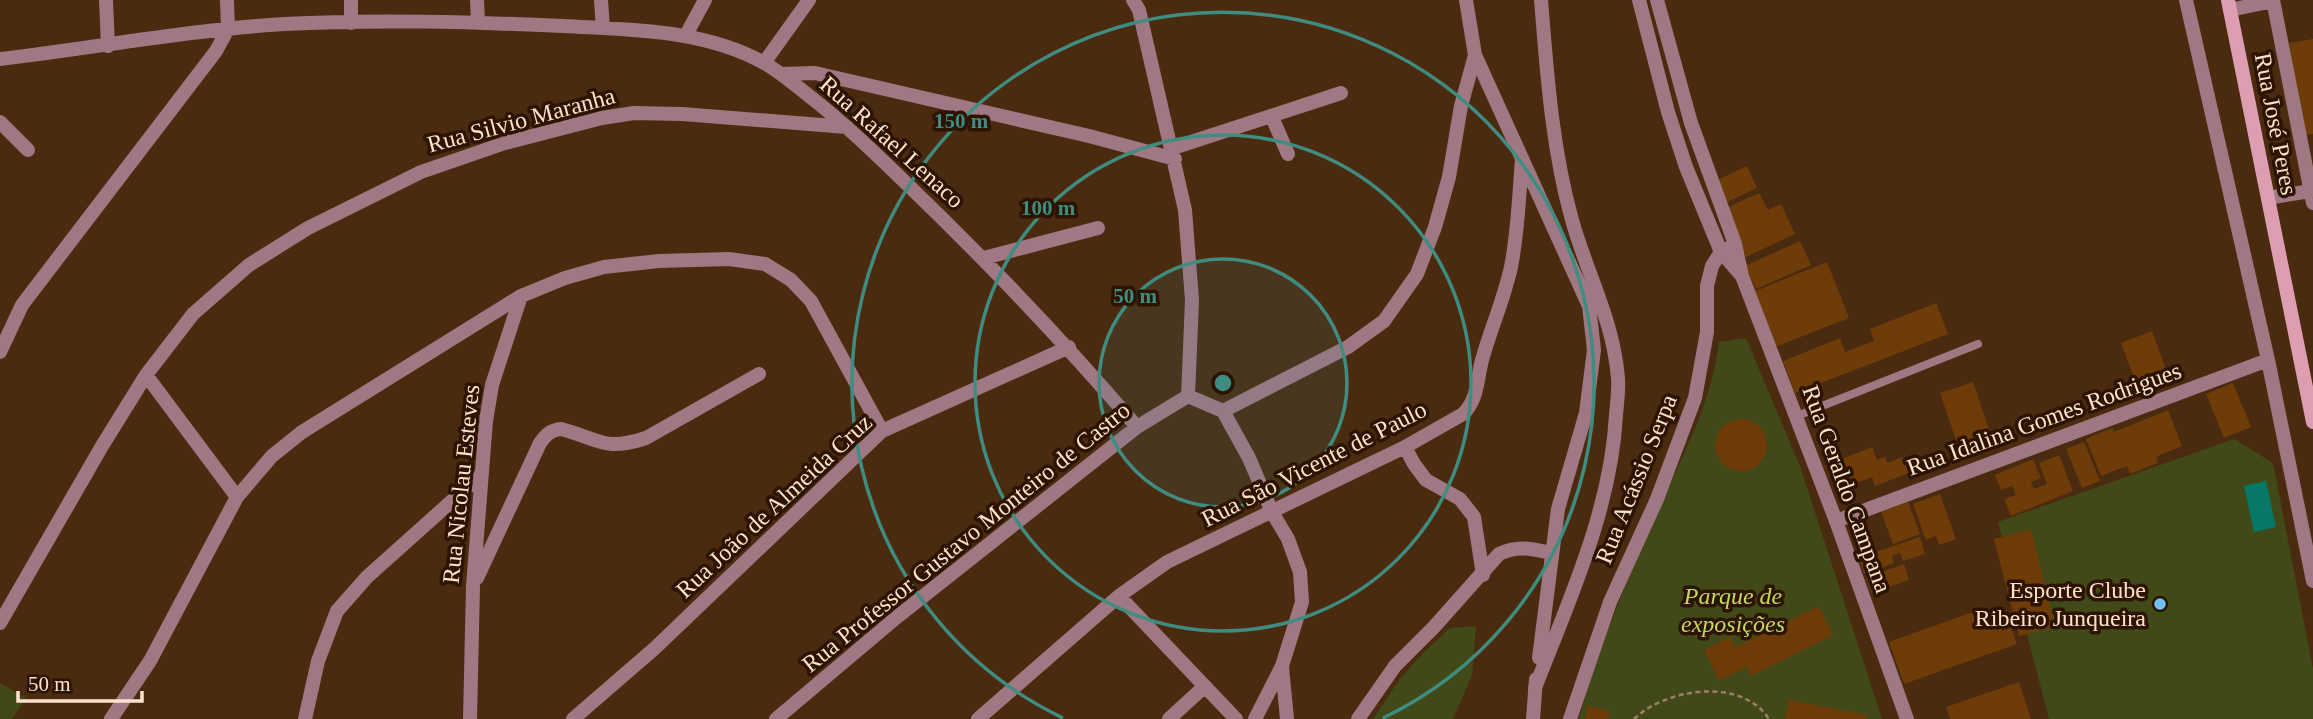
<svg xmlns="http://www.w3.org/2000/svg" width="2313" height="719" font-family="'Times New Roman',serif">
<style>
.green{fill:#404917}
.water{fill:#057868}
.building{fill:#6e3c08}
.lines{fill:none;stroke-linecap:round;stroke-linejoin:round}
.path{stroke:#9d7f68;stroke-width:2.5;stroke-dasharray:5 3.5;stroke-linecap:butt}
.service{stroke:#a07884;stroke-width:8}
.minor{stroke:#a07884;stroke-width:14}
.tertiary{stroke:#a07884;stroke-width:14}
.secondary{stroke:#dd9eb1;stroke-width:14}
.ring{fill:none;stroke:#3f8c81;stroke-width:3.5}
.poi-dot{fill:#72c1f5;stroke:#2c1401;stroke-width:2.5}
.labels{text-anchor:middle;dominant-baseline:central;stroke-width:7;stroke-linejoin:round;paint-order:stroke}
.street-label{font-size:24px;fill:#fde2ce;stroke:#2c1401}
.poi-label{font-size:24px;fill:#fde2ce;stroke:#2c1401;text-anchor:end}
.park-label{font-size:24px;font-style:italic;fill:#c1d863;stroke:#2c1401}
.centre{fill:#3f8c81;stroke:#2c1401;stroke-width:3.5}
.ring-label{font-size:21px;text-anchor:middle;font-weight:bold;fill:#3f8c81;stroke:#2c1401;stroke-width:7;stroke-linejoin:round;paint-order:stroke}
</style>
<rect width="100%" height="100%" fill="#4a2b10"/>
<!-- green -->
<path class="green" d="M1746 338 1801 469 1882 719H1579C1598 647 1627 581 1657 513 1682 457 1711 404 1719 342Z
M2234 439 2273 463 2313 669V719H2049L1998 522Z
M1476 626 1472 675 1453 719H1373L1399 680 1422 654 1450 628Z
M0 683 26 698 12 719H0Z"/>
<!-- water -->
<path class="water" d="M2266 481 2276 527 2254 532 2244 486Z"/>
<!-- building -->
<path class="building" d="M2313 39V134L2303 135 2289 43Z
M1747 166 1757 188 1723 204 1713 182Z
M1759 193 1768 210 1781 204 1795 234 1746 257 1724 209Z
M1800 241 1811 265 1756 289 1745 266Z
M1827 262 1849 318 1775 347 1753 292Z
M1936 303 1948 334 1795 393 1783 361 1840 338 1845 352 1874 341 1870 329Z
M2152 331 2167 372 2136 383 2121 343Z
M1973 382 1993 441 1960 452 1940 393Z
M2233 383 2251 427 2224 438 2206 394Z
M2168 410 2182 446 2156 457 2158 463 2130 474 2127 466 2101 476 2086 439 2112 428 2114 432Z
M1715 445a26 26 0 1 1 52 0a26 26 0 1 1-52 0Z
M2084 442 2100 481 2082 488 2066 449Z
M1872 447 1877 460 1885 457 1887 463 1903 457 1909 473 1875 486 1872 477 1848 486 1843 473 1830 478 1826 465Z
M2059 455 2073 491 2011 516 2004 499 2016 495 2012 486 2001 490 1995 475 2033 459 2041 478 2031 482 2034 489 2047 484 2039 463Z
M1940 494 1956 539 1939 545 1936 536 1926 540 1913 504Z
M1908 502 1920 534 1893 544 1881 512Z
M2031 529 2055 627 2019 636 1994 539Z
M1920 537 1925 554 1903 561 1900 553 1892 556 1894 563 1864 574 1858 558Z
M1904 564 1909 580 1871 593 1866 578Z
M1819 606 1833 635 1751 676 1747 667 1719 681 1704 650 1730 637 1735 647Z
M1984 608 1989 623 2007 616 2017 644 1904 684 1889 642Z
M2019 682 2031 719H1950L1946 707Z
M1789 700 1867 715 1866 719H1785Z
M1587 706 1610 711 1608 719H1585Z"/>
<g class="lines">
<!-- path -->
<path class="path" d="M1634 719C1666 688 1742 677 1769 719"/>
<!-- service -->
<path class="service" d="M1797 416 1978 344"/>
<!-- minor -->
<path class="minor" d="M106 0 108 46
M351 0V23
M477 0 478 22
M601 0 603 28
M1133 0 1139 10 1185 210 1192 300 1188 396
M1466 0 1475 55 1589 306 1598 304
M2186 0 2268 360 2313 581
M2273 0 2313 203
M2230 10 2273 1
M686 35 705 0
M0 59C94 48 189 30 284 24 377 19 471 22 563 26 631 30 705 29 766 64 781 73 794 84 808 95 844 123 876 154 909 186 989 263 1065 343 1137 427
M764 63 809 0
M781 74 815 73 1089 136 1175 159
M1272 117 1288 154
M0 122 28 150
M1173 148 1341 93
M2268 198 2310 191
M984 258 1098 228
M0 352 22 305 216 51 228 29 227 0
M146 375 237 497
M1188 396 1223 411 1348 347 1384 321 1417 274 1435 227 1449 177 1461 106 1475 55
M1223 411 1249 458 1272 512 1288 539 1300 572 1302 602 1282 666 1255 719
M1405 447 1414 464 1426 480 1460 499 1474 517 1483 575
M1836 521 2268 360
M477 578 540 443C546 435 550 430 561 429 600 439 603 452 646 438L759 374
M1119 596 1236 719
M0 623 102 446 146 375 193 314 249 265 308 228 421 172 505 143 602 118 634 113 682 114 847 127
M1539 658 1558 509 1586 413 1594 350 1589 306
M1282 667 1287 719
M1535 688C1569 600 1611 510 1616 415 1617 403 1619 390 1618 378 1613 319 1587 274 1572 220 1552 148 1547 74 1541 0
M111 719 150 661 237 497 272 456 302 432 521 296 565 278 604 267 659 261 729 259 765 264 791 280 811 301 882 431
M305 719 318 661 337 611 367 577 482 474
M470 719 473 586 486 421 492 385 521 296
M573 719 655 648 882 431 1069 347
M776 719 897 617 1137 427 1188 396
M978 719 1119 596 1167 562 1405 447 1463 414C1478 400 1477 379 1482 360 1491 328 1504 299 1511 267 1518 232 1519 195 1522 160
M1169 719 1205 686
M1358 719 1395 666 1434 627 1499 554C1518 545 1532 549 1551 553
M1533 719 1536 679
M1570 719 1610 602 1657 499 1695 398 1707 332V286L1712 266 1721 252 1731 247"/>
<!-- tertiary -->
<path class="tertiary" d="M1639 0 1668 112 1686 167 1721 252 1741 275
M1657 0 1691 123 1735 244 1742 276 1836 521 1907 719"/>
<!-- secondary -->
<path class="secondary" d="M2228 0 2313 422"/>
</g>
<!-- distance rings -->
<circle cx="1223" cy="383" r="124" fill="#3f8c81" fill-opacity=".12"/>
<g class="ring">
<circle cx="1223" cy="383" r="124"/>
<circle cx="1223" cy="383" r="248"/>
<path d="M1063 718A371 371 0 1 1 1383 718"/>
</g>
<!-- markers -->
<circle class="poi-dot" cx="2160" cy="604" r="7"/>
<g class="labels">
<!-- street labels -->
<g class="street-label">
<text transform="translate(521 120) rotate(-15)">Rua Silvio Maranha</text>
<text transform="translate(2276 124) rotate(79)">Rua José Peres</text>
<text transform="translate(892 142) rotate(42)">Rua Rafael Lenaco</text>
<text transform="translate(2044 419) rotate(-20)">Rua Idalina Gomes Rodrigues</text>
<text transform="translate(1314 464) rotate(-27)">Rua São Vicente de Paulo</text>
<text transform="translate(1636 479) rotate(-68)">Rua Acássio Serpa</text>
<text transform="translate(461 484) rotate(-84)">Rua Nicolau Esteves</text>
<text transform="translate(1847 489) rotate(70)">Rua Geraldo Campana</text>
<text transform="translate(774 506) rotate(-43)">Rua João de Almeida Cruz</text>
<text transform="translate(966 537) rotate(-39)">Rua Professor Gustavo Monteiro de Castro</text>
</g>
<!-- poi labels -->
<g class="poi-label">
<text x="2146" y="590">Esporte Clube<tspan x="2146" dy="28">Ribeiro Junqueira</tspan></text>
</g>
<!-- park labels -->
<g class="park-label">
<text x="1733" y="596">Parque de<tspan x="1733" dy="28">exposições</tspan></text>
</g>
</g>
<circle cx="1223" cy="383" r="10" class="centre"/>
<g class="ring-label">
<text x="961" y="128">150 m</text>
<text x="1048" y="215">100 m</text>
<text x="1135" y="303">50 m</text>
</g>
<!-- scale -->
<path d="M18 691v10h124v-10" fill="none" stroke="#fde2ce" stroke-width="3.5"/>
<text x="28" y="691" font-size="21" fill="#fde2ce" stroke="#2c1401" stroke-width="5" paint-order="stroke">50 m</text>
</svg>
